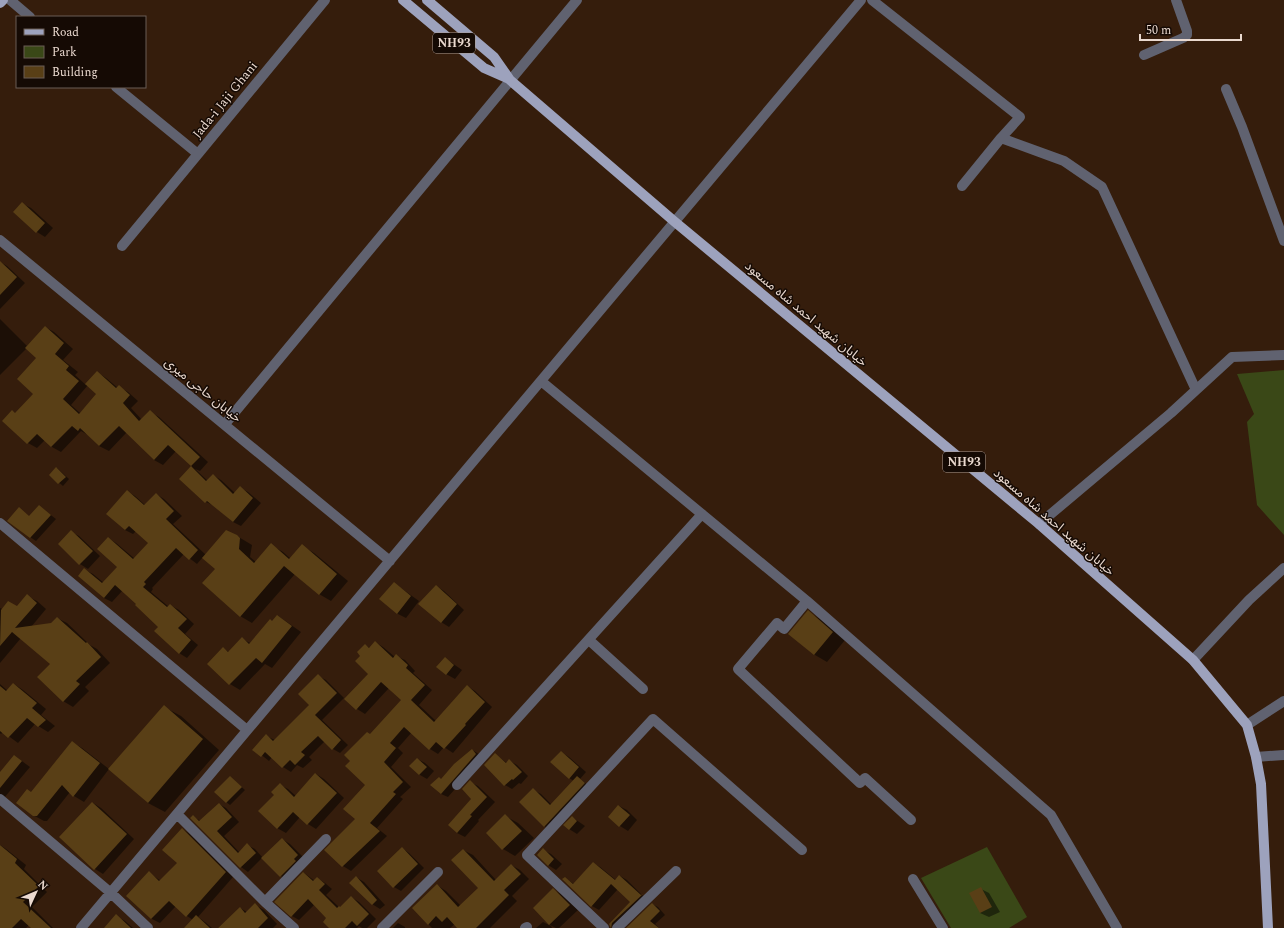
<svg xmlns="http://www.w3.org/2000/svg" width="1284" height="928" font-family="Spectral,'Noto Sans Arabic',serif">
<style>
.green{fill:#3a4817}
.shadow{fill:#0007;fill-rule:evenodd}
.building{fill:#593f16}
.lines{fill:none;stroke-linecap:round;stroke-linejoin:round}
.minor{stroke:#606270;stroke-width:10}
.major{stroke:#9da2bd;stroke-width:10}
.labels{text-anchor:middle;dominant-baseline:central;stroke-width:3;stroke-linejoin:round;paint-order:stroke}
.shield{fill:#150a04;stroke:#aa9b92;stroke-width:1}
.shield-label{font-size:12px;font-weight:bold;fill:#ead9cf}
.street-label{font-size:13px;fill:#ead9cf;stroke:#150a04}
</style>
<rect width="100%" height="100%" fill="#351d0c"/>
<!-- green -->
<path class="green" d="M1284 370V535L1257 505 1247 422 1254 414 1237 374Z
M987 847 1027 917 1009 928H951L921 878Z"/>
<!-- shadow -->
<path class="shadow" d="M23 204 31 208 53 228 45 237 37 232Z
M0 262 7 266 25 283 0 309Z
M0 319 27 346 45 327 54 332 73 349 63 360 78 372 75 375 86 385 97 372 106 378 118 388 119 387 128 392 138 401 131 408 142 420 150 412 159 417 208 462 200 471 195 469 208 481 213 475 221 480 235 493 240 488 248 492 261 503 241 526 233 522 215 506 206 502 181 479 192 466 176 451 163 465 154 460 127 432 109 451 99 446 88 435 81 431 61 452 52 447 45 440 37 448 28 443 16 414 34 394 37 358 27 348 0 375ZM88 385 98 394 80 413 71 405Z
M57 468 69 479 63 486 50 475Z
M127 491 135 496 145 505 156 494 164 499 182 516 173 524 206 555 237 536 252 545 250 557 256 562 271 545 283 552 291 559 302 546 314 553 348 581 331 601 319 594 295 574 252 623 240 616 217 569 203 557 197 564 184 554 152 588 153 589 151 592 169 607 170 605 179 610 194 624 185 634 198 645 187 658 179 653 159 627 138 603 123 590 112 602 104 598 85 570 93 574 104 583 118 567 108 538 116 543 135 559 150 543 136 531 133 534 125 530Z
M39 506 56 519 36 541 30 537V517Z
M71 532 79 536 100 556 88 569 80 564 59 544Z
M394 583 419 601 406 618 398 614 380 599Z
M436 586 444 591 464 610 449 627 441 622Z
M27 596 37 601 46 609 31 627 52 624 57 618 67 623 90 645 97 649 110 663 85 687 89 691 73 707 63 701 51 664 21 638 0 663V608L2 609 17 607Z
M808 612 820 619 845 640 827 662 815 655 789 634Z
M278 616 287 622 301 632 272 668 265 664 240 690 230 684 209 664 224 649 229 652 242 639 250 643Z
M375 642 383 647 395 657 396 656 405 660 415 671 413 673 432 690 419 705 436 721 467 686 475 691 492 707 453 753 444 747 438 754 430 749 412 732 398 748 403 753 391 767 411 787 400 797 403 799 377 828 387 836 351 871 343 866 326 850 356 819 366 785 371 735 402 700 389 688 365 714 357 709 370 674 361 655 365 645 370 648Z
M445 658 462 670 455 679 446 674Z
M318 676 326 680 344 698 322 720 348 745 340 753 333 749 325 741 309 757 312 760 303 768 297 765 291 772 283 767 272 757 269 761 254 749 266 736 275 740 310 705Z
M0 684 8 691 14 684 23 690 46 709 41 715 55 726 48 732 35 724 18 743 3 732 1 734 0 733Z
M164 707 181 716 219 750 165 812 148 803 110 769Z
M72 742 82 748 109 769 84 802 74 796 70 792 47 821H44L33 815 32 793Z
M472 750 479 754 482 758 448 797 441 794V780Z
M561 752 569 757 586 772 580 779 592 788 552 831 544 826 533 790 541 794 552 805 574 781 569 778Z
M495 754 507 763 510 761 517 765 528 776 521 784 519 783 512 789 505 785Z
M15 756 30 767 4 798 0 795V773Z
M417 759 425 763 434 771 427 779 420 775 410 766Z
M316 774 324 779 344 798 316 829 308 824 300 817 286 833 277 828 275 795 280 785 288 789 296 796Z
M230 777 245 790 230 805 226 802Z
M470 782 478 786 495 802 478 820 479 821 465 837 457 833 473 799Z
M93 803 101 808 134 839 103 874 95 869Z
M219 804 226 808 239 822 224 836 239 852 247 845 255 849 263 858 282 839 290 844 306 860 289 881 281 876 262 858 248 872 241 867 192 818 193 817 201 821Z
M619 806 627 810 637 820 628 831 620 826Z
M505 816 518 823 534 838 515 856 503 849Z
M572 817 585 826 577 834 569 829Z
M182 829 190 834 233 877 198 917 205 922 212 928H186L193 920 187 916 176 906 160 923 152 919 127 896 149 873 161 881 178 863Z
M0 845 6 849 26 865 24 869 47 892 32 907 53 928H32L29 925 26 928H0Z
M402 848 409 853 424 868 401 891 394 887Z
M463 850 473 855 496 880 511 865 520 870 529 879 512 896 517 901 490 928H459L455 924 450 928H432L413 908 437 885 446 891 461 906 479 888Z
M543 850 551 854 562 864 556 870 548 865Z
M593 863 600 867 616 880 620 876 627 880 642 895 649 899 613 928 610 924 631 902 618 889 599 910 592 906 565 878 574 884Z
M304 873 315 881 317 878 325 883 332 889 326 895 339 907 340 908 351 897 359 902 376 919 367 928H362L359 926 357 928H330L328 918 314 905 299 920 292 916Z
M356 877 364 882 385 905 380 909 372 904Z
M981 889 989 893 1000 912 989 917 980 913Z
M553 890 561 894 578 910 559 928H556L550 925 534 908Z
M652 904 658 907 665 915 655 924 659 928H628Z
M255 905 264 910 277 924 273 928H218L240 908 247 912Z
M116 916 125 921 133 928H113Z
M543 922 551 926 552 928H536Z
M398 923 405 927V928H393Z"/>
<!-- building -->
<path class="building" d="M22 202 45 223 36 233 13 212Z
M0 261 17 277 0 295Z
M45 326 64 343 55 354 69 366 66 370 79 381 63 399 79 414 96 394 85 384 97 371 116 388 119 385 130 395 123 403 139 421 150 410 200 457 191 466 168 445 154 460 119 426 99 446 80 428 78 431 72 426 51 447 37 434 27 444 2 421 12 410 15 413 33 394 17 379 36 358 25 348Z
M191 466 206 481 213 474 233 494 240 486 253 498 233 522 207 501 205 503 179 479Z
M56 467 66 477 58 484 49 475Z
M127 490 144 505 156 493 174 511 166 519 198 550 189 560 176 548 144 582 146 584 143 587 167 607 170 604 187 619 178 628 191 640 179 654 154 631 158 627 135 605 136 604 115 585 104 598 78 576 84 568 102 583 117 567 97 549 108 537 133 559 148 543 129 526 125 530 106 514Z
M39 505 51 515 30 538 7 521 19 507 29 516Z
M71 530 93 551 79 565 58 544Z
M226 530 237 535 240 538 239 549 254 563 271 543 289 559 302 544 337 574 319 595 284 566 240 617 202 583 215 569 202 558Z
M394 582 411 596 397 614 379 599Z
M436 585 457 604 441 623 418 604Z
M27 594 37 603 15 628 51 623 57 617 86 643 87 642 101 657 76 681 80 684 63 702 37 677 50 664 12 632 0 646 1 610 8 601 17 606Z
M808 610 833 632 814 655 788 634Z
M277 615 292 626 262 663 256 658 229 685 207 664 223 647 228 652 242 637 249 644 270 619 272 621Z
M375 641 393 658 396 654 408 665 406 668 425 685 411 700 434 722 467 685 485 702 465 724 466 725 444 749 436 742 429 750 404 727 390 743 396 748 384 762 403 782 393 792 396 794 370 823 380 831 342 867 324 850 355 819 343 809 365 785 345 766 350 761 344 755 367 732 370 734 401 700 381 682 356 710 344 699 368 674 355 661 360 656 357 652 365 644 369 648Z
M445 657 454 665 446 675 436 667Z
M318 674 337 693 315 715 341 740 332 750 318 736 301 752 305 755 295 765 290 760 282 768 265 752 261 757 252 750 266 734 273 741 309 705 298 694Z
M13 683 37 703 32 708 46 720 38 727 27 718 8 738 0 731V686L6 691Z
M164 705 203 739 148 803 108 769Z
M72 741 100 763 73 797 62 785 37 816H33L16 803 27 789 31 792Z
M472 749 476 754 441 794 430 785 439 777 441 779 454 764Z
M561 751 579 767 569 779 550 762Z
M495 753 506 763 509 759 522 772 513 780 512 779 504 786 484 765Z
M14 755 22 761 0 788V772Z
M417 758 427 767 419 775 409 766Z
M315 773 337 793 307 825 293 812 277 829 258 811 274 795 271 792 280 783 294 797Z
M230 776 242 787 226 803 214 792Z
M577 776 585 783 544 827 519 802 533 788 550 805Z
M470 780 487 797 470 815 472 816 457 833 448 825 471 799 462 789Z
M92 802 127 834 94 870 59 837Z
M219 803 232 817 217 831 238 853 247 843 256 853 240 868 190 818 193 815 199 821Z
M618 805 630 815 619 827 608 817Z
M505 814 522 831 502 850 486 833Z
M572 816 577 821 569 830 563 825Z
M182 828 226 872 186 917 169 901 151 919 126 896 149 871 159 881 177 863 162 850Z
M282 838 298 855 294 859 296 861 280 877 261 858Z
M0 845 17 859 15 863 39 886 23 902 51 928H31L21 919 12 928H0Z
M402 847 418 864 393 888 377 871Z
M543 848 554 859 548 866 537 855Z
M463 849 494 881 511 864 521 874 504 890 509 895 476 928H457L447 917 442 922 436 916 428 925 412 908 437 884 458 907 478 888 451 860Z
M593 862 615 880 619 875 641 895 643 894 612 923 611 928 609 924 630 902 611 884 591 907 562 879 565 877 573 884Z
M303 872 313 881 317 877 325 884 319 890 337 908 339 906 340 907 351 896 369 914 357 926 352 921 345 928H329L323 922 326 918 308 899 291 917 274 902Z
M356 876 377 900 372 905 349 883Z
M981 887 992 907 980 913 969 893Z
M553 888 570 905 549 925 533 908Z
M255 903 268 918 258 928H218L240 907 245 913Z
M652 903 660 911 650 921 659 928H626Z
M116 914 131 928H104Z
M196 915 210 928H184Z"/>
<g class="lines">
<!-- minor -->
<path class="minor" d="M10 0 30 17
M872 0 1020 117 1001 138 1064 161 1102 187 1196 390
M1144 55 1183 38 1187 35V31L1176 0
M116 87 198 154 325 0
M1226 89 1242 127 1284 241
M962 186 1001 138
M0 240 390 561
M122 246 198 154
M541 381 807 601 1051 815 1117 928
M225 424 577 0
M0 523 247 730
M1039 524 1171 413 1232 357 1284 355
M807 601 784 629 777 623 738 669 860 783 865 778 911 820
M589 640 643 689
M1193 660 1249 600 1284 568
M1247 725 1284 701
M1256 757 1284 755
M457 785 702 514
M0 799 111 893 148 928
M177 814 265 902 294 928
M913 879 943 928
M265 902 326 839
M81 928 861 0
M382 928 438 872
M525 928 527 927
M604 928 527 855 653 719 802 850
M617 928 676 871"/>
<!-- major -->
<path class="major" d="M403 0 484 68 509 79
M427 0 494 57 510 80 675 222 1039 524 1193 660 1247 725 1256 757 1261 784 1268 928
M0 3 3 0"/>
</g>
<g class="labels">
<!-- shield labels -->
<g class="shield">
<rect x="433" y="33" width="42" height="20" rx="3"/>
<rect x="943" y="452" width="42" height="20" rx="3"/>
</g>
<g class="shield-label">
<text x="454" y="43">NH93</text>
<text x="964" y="462">NH93</text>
</g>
<!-- street labels -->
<g class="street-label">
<text transform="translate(225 100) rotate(-51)">Jada-i Jaji Ghani</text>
<text transform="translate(806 314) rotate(40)">خیابان شهید احمد شاه مسعود</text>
<text transform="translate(203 390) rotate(39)">خیابان حاجی میری</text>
<text transform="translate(1054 522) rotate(41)">خیابان شهید احمد شاه مسعود</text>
</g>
</g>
<!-- legend -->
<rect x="16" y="16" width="130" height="72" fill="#150a04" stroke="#6a5d55"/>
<rect x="24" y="29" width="20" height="6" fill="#9da2bd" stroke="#6a5d55"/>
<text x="52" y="36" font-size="12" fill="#ead9cf">Road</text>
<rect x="24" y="46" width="20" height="12" fill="#3a4817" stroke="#6a5d55"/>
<text x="52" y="56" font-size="12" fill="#ead9cf">Park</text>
<rect x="24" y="66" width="20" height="12" fill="#593f16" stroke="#6a5d55"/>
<text x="52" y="76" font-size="12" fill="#ead9cf">Building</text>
<!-- north arrow -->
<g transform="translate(36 892) rotate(46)" stroke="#150a04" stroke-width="3" paint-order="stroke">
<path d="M0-3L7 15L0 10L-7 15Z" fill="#ead9cf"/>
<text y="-6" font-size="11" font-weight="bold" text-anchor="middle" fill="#ead9cf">N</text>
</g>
<!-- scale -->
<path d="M1140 34v6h101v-6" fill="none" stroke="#ead9cf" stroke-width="2"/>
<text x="1146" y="34" font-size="12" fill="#ead9cf" stroke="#150a04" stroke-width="3" paint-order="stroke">50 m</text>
</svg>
